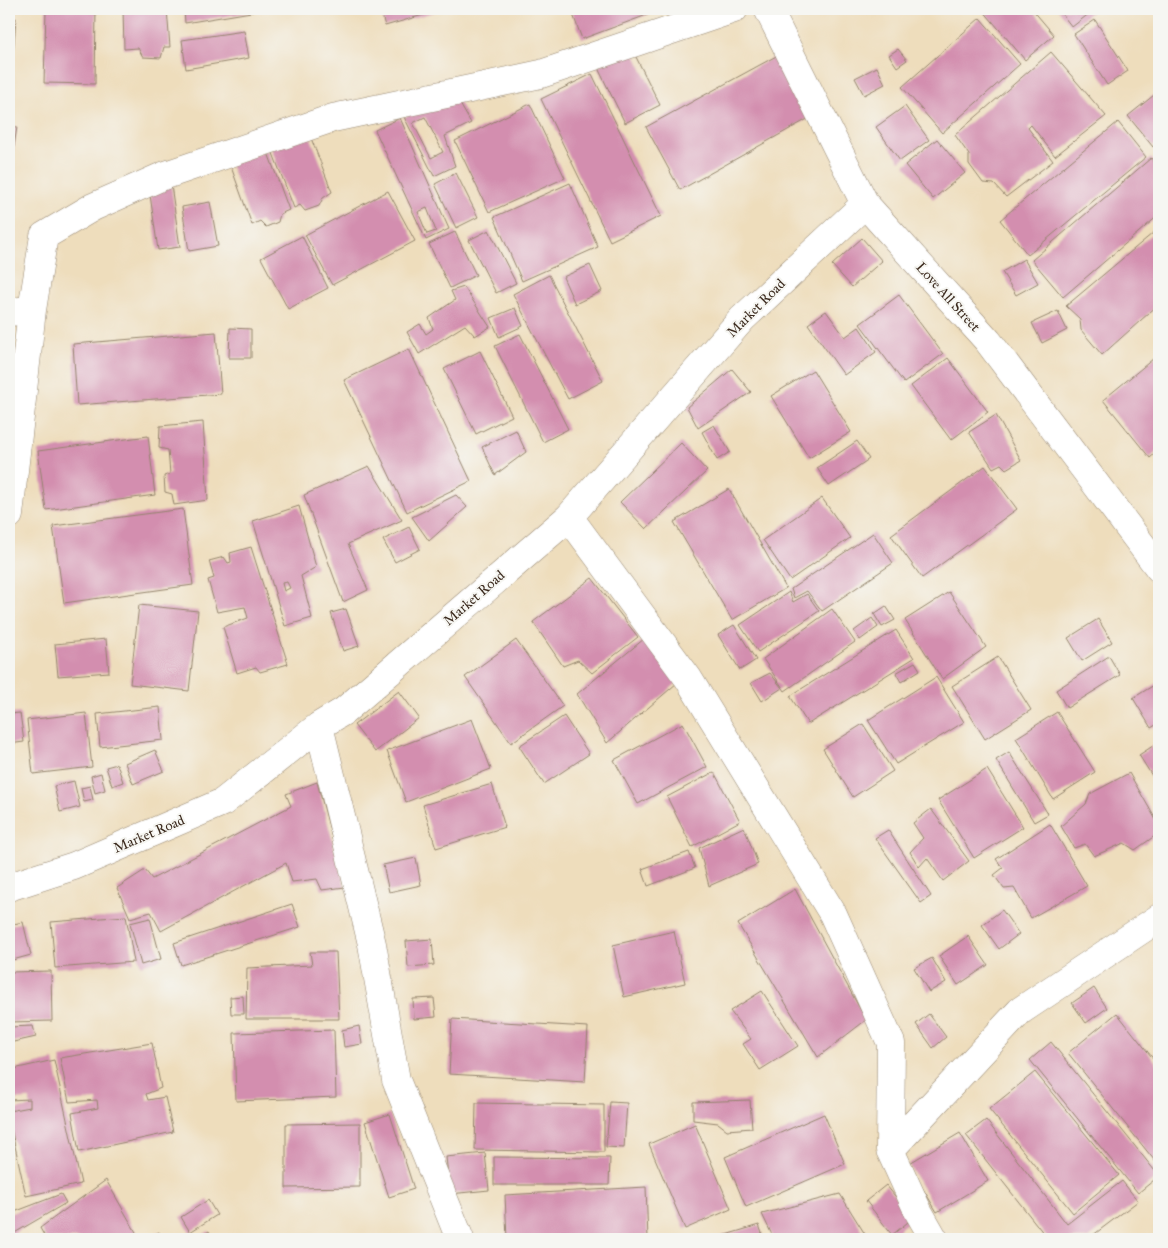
<svg xmlns="http://www.w3.org/2000/svg" width="1168" height="1248" font-family="'IM FELL Great Primer',serif">
<style>
.building{fill:#d38eaf;fill-rule:evenodd}
.lines{fill:none;stroke-linecap:round;stroke-linejoin:round}
.street-casing{stroke:#94846d;stroke-width:29}
.street{stroke:#fff;stroke-width:28}
.labels{text-anchor:middle;dominant-baseline:central;stroke-width:4;stroke-linejoin:round;paint-order:stroke}
.street-label{font-size:14px;fill:#3b2a1e;stroke:#f6f6f2}
</style>
<rect width="100%" height="100%" fill="#f6f6f2"/>
<filter id="ink" filterUnits="userSpaceOnUse"><feTurbulence type="fractalNoise" baseFrequency=".02" numOctaves="2"/><feDisplacementMap in="SourceGraphic" scale="10" xChannelSelector="R" yChannelSelector="G"/><feConvolveMatrix kernelMatrix="1 2 1 2 8 2 1 2 1" color-interpolation-filters="sRGB"/></filter>
<filter id="wash" filterUnits="userSpaceOnUse"><feTurbulence type="fractalNoise" baseFrequency=".0096" numOctaves="4" result="noise"/><feDisplacementMap in="SourceGraphic" scale="20" xChannelSelector="R" yChannelSelector="G"/><feGaussianBlur stdDeviation="1.12" result="paint"/><feColorMatrix in="noise" values="0 0 0 0 0 0 0 0 0 0 0 0 0 0 0 0 0 1.4 0 .05"/><feComposite in="paint" operator="in"/></filter>
<g filter="url(#wash)">
<rect width="100%" height="100%" fill="#eeddbc"/>
<g id="blocks">
<!-- building -->
<path class="building" d="M46 9H96L95 84 44 83Z
M123 9H167L170 47H164L161 58 143 57 138 48 124 49Z
M184 9H256L257 11 185 23Z
M380 9H444L385 26Z
M571 9H663L582 39Z
M982 9H1032L1054 35 1025 60Z
M1058 9H1095L1072 27Z
M9 17 16 18 12 69H9Z
M980 18 1020 64 942 133 902 87Z
M1095 20 1128 71 1107 85 1074 34Z
M244 31 249 58 186 69 182 40Z
M632 49 660 105 625 123 597 66Z
M898 49 907 60 897 67 889 55Z
M1051 52 1106 116 1055 156 1031 125 1028 128 1053 161 1006 197 994 184 983 183 969 164V155L955 135Z
M780 54 813 116 680 190 646 127Z
M877 67 885 84 864 95 855 78Z
M592 74 661 216 610 241 541 99Z
M1159 91V142L1153 147 1128 116Z
M456 97 471 123 445 136 455 166 434 176 404 117ZM425 117 443 152 431 158 413 123Z
M530 104 565 178 489 212 455 141Z
M905 106 929 140 900 161 876 127Z
M400 118 449 229 426 240 375 130ZM427 208 436 231 427 234 418 212Z
M1118 122 1146 157 1028 255 1000 220Z
M9 126 17 127 10 173H9Z
M309 133 332 192 323 198 319 206 305 211 300 205 294 208 271 148Z
M937 139 965 173 933 199 905 165Z
M267 150 289 210 280 214 278 222 266 227 260 221 252 225 230 164Z
M1151 158 1159 168V215L1063 297 1032 260Z
M456 173 478 217 456 228 435 184Z
M570 183 598 247 522 281 494 217Z
M171 185 180 247 158 250 149 188Z
M388 191 415 241 332 285 305 235Z
M210 202 218 246 189 251 182 207Z
M1159 228V304L1102 355 1081 330 1080 319 1066 306Z
M489 230 516 283 496 293 469 240Z
M455 232 476 275 450 288 429 244Z
M302 236 328 288 288 309 261 258Z
M862 238 882 261 852 287 832 265Z
M1024 259 1038 283 1016 295 1002 272Z
M590 265 602 291 575 304 563 277Z
M549 275 603 381 568 399 513 294Z
M464 287 490 327 475 336 465 325 419 354 407 332 420 324 426 334 433 329 429 318 455 300 451 291Z
M899 295 943 354 904 383 860 324Z
M515 308 523 326 499 337 491 318Z
M826 311 845 337 859 327 876 352 844 375 808 324Z
M1058 311 1067 330 1042 343 1032 323Z
M230 328 251 329V358H229Z
M216 332 221 394 77 405 73 344Z
M520 334 568 429 543 442 495 346Z
M409 349 471 481 407 512 344 380Z
M480 351 512 416 476 434 444 369Z
M1159 354V450L1150 458 1103 400Z
M948 358 988 412 951 440 911 386Z
M732 369 751 392 698 428 687 407Z
M813 370 851 432 809 458 771 396Z
M996 415 1021 460 1006 469 1001 464 993 468 969 432Z
M203 422 208 500 174 505 172 494 165 492 164 476 170 474 168 450 159 448 160 426Z
M714 425 730 452 717 460 702 432Z
M516 430 526 452 495 475 482 447Z
M148 436 155 495 46 510 38 451Z
M857 441 869 459 829 486 817 468Z
M681 443 707 471 646 529 620 502Z
M369 466 402 520 348 544 368 590 343 602 304 495Z
M985 466 1017 509 922 578 891 535Z
M729 489 786 588 732 620 674 522Z
M456 495 467 507 429 541 412 517Z
M822 498 850 538 790 580 763 540Z
M299 506 316 567 301 576 312 618 285 626 253 521ZM287 582 290 588 284 591 282 583Z
M183 509 193 585 64 603 53 526Z
M409 527 420 549 395 562 383 540Z
M873 533 893 563 822 611 807 591 794 598 791 589Z
M251 547 288 664 260 672 256 667 237 673 223 627 248 618 245 607 217 612 208 580 214 578 209 561 224 557 228 563 231 562 230 553Z
M592 578 638 637 592 673 578 660 563 666 533 622Z
M789 592 793 602 807 594 819 611 758 652 740 625Z
M949 592 986 647 942 679 905 620Z
M139 605 198 611 189 691 130 684Z
M886 606 895 620 882 627 874 614Z
M346 609 359 646 343 651 331 613Z
M832 609 855 642 785 691 763 659Z
M872 618 878 627 860 640 854 631Z
M1098 619 1112 642 1082 661 1068 638Z
M734 625 756 660 740 670 718 635Z
M896 630 914 658 808 724 790 696Z
M650 634 684 677 607 743 577 694Z
M106 639 109 672 58 676 55 644Z
M516 640 563 706 511 743 465 677Z
M1109 656 1120 675 1067 708 1056 690Z
M998 657 1031 710 985 739 952 686Z
M915 662 920 670 901 682 896 673Z
M770 673 782 688 762 701 751 683Z
M936 677 964 722 896 764 868 720Z
M1159 682V723L1151 728 1133 698Z
M399 691 419 718 375 752 354 725Z
M160 707 163 740 100 747 97 714Z
M1057 712 1095 772 1053 799 1016 738Z
M20 713 24 742 9 744V714Z
M86 713 92 767 33 774 27 720Z
M564 716 589 754 544 784 519 746Z
M472 719 491 769 406 802 387 751Z
M683 723 707 767 638 804 614 760Z
M863 724 893 771 853 797 823 749Z
M1159 742V787L1139 755Z
M155 750 164 771 133 784 125 763Z
M1009 752 1048 814 1034 822 996 760Z
M117 764 123 782 112 786 106 767Z
M987 769 1023 827 974 858 938 800Z
M714 772 740 821 692 847 667 797Z
M101 773 105 790 95 793 91 776Z
M1129 773 1159 825V833L1135 850 1124 843 1094 856 1085 844 1074 848 1061 826 1086 804 1090 794Z
M74 781 80 807 60 812 54 786Z
M317 782 345 887 322 890 317 879 292 882 286 863 161 931 151 912 130 918 117 888 145 870 152 879 291 806 286 794Z
M492 784 505 827 436 848 423 805Z
M90 786 93 800 84 802 81 788Z
M931 809 969 861 943 881 927 858 919 867 910 852 923 838 913 823Z
M1050 824 1087 886 1031 918 1014 888 1004 889 994 875 1003 868 996 859Z
M744 827 758 864 709 886 699 848Z
M888 830 931 896 921 903 875 838Z
M689 852 695 868 648 886 642 869Z
M416 858 421 885 389 892 383 865Z
M795 889 866 1020 818 1057 738 924Z
M292 904 300 927 181 965 174 943Z
M1002 910 1019 934 999 949 982 925Z
M126 916 134 962 55 968 51 922Z
M150 918 161 959 141 965 130 923Z
M23 922 31 955 9 961V925Z
M674 931 685 983 624 997 613 945Z
M968 936 988 965 958 985 939 956Z
M432 939 434 965 408 967 406 941Z
M310 952H336L339 1019H246L247 968 312 965Z
M932 958 946 982 929 992 914 968Z
M51 971 52 1021 9 1022V972Z
M1094 988 1107 1008 1086 1023 1072 1003Z
M762 991 798 1046 760 1070 743 1044 751 1039 730 1011Z
M243 996 244 1014H231L230 997Z
M434 998 436 1017 414 1019 413 999Z
M1117 1013 1159 1066V1166L1068 1053Z
M929 1014 946 1037 933 1048 916 1024Z
M452 1019 588 1027 585 1082 449 1074Z
M33 1026 36 1037 9 1043V1027Z
M359 1026 362 1044 344 1047 342 1030Z
M334 1030 336 1097 236 1101 234 1033Z
M1051 1042 1159 1176 1138 1193 1030 1060Z
M152 1043 161 1088 146 1094 148 1100 165 1097 173 1132 79 1152 72 1113 98 1108 97 1100 69 1102 60 1058Z
M54 1060 81 1184 26 1196 9 1119V1111L30 1107V1099L9 1100V1070Z
M1035 1072 1119 1175 1073 1213 989 1109Z
M750 1100 752 1128 727 1130 718 1123 693 1120V1102Z
M610 1102 627 1103 624 1148 606 1147Z
M476 1103 604 1105V1152L475 1150Z
M390 1114 414 1189 389 1197 365 1122Z
M824 1114 845 1164 746 1207 725 1157Z
M986 1120 1067 1224 1122 1181 1138 1201 1088 1239H1048L966 1135Z
M360 1123V1187L286 1188V1124Z
M695 1124 731 1209 685 1229 649 1144Z
M960 1133 988 1181 937 1212 908 1164Z
M485 1153 489 1190 450 1194 446 1157Z
M494 1157 610 1158 609 1185H494Z
M106 1180 137 1234 129 1239H46L40 1228Z
M886 1185 913 1218 892 1235 866 1201Z
M646 1187 648 1239H507L505 1195Z
M61 1194 66 1203 11 1235 9 1229V1214Z
M840 1194 868 1239H774L762 1214Z
M208 1200 217 1215 190 1232 181 1217Z
M759 1225 764 1239H712Z
M209 1231 213 1239H197Z
M159 1232 163 1239H146Z"/>
</g>
</g>
<g filter="url(#ink)">
<use href="#blocks" fill-opacity="0" stroke="#94846d" stroke-width="1"/>
<g class="lines">
<defs>
<path id="street" d="M768 9 865 204 988 341 1159 568
M9 312 32 310
M9 515 32 310 44 236 93 207 163 176 333 118 541 74 734 9
M569 517 688 678 833 914 891 1043 890 1150 918 1211 934 1239
M319 726 372 944 396 1080 460 1239
M9 887 74 866 223 802 319 726 344 711 569 517 742 319 865 204
M890 1150 1020 1011 1159 918"/>
</defs>
<!-- street casing -->
<use href="#street" class="street-casing"/>
<!-- street -->
<use href="#street" class="street"/>
</g>
</g>
<g class="labels">
<!-- street labels -->
<g class="street-label">
<text transform="translate(948 297) rotate(48)">Love All Street</text>
<text transform="translate(756 308) rotate(-45)">Market Road</text>
<text transform="translate(474 598) rotate(-41)">Market Road</text>
<text transform="translate(149 834) rotate(-23)">Market Road</text>
</g>
</g>
<!-- margin -->
<rect width="1168" height="1248" fill="none" stroke="#f6f6f2" stroke-width="30"/>
</svg>
